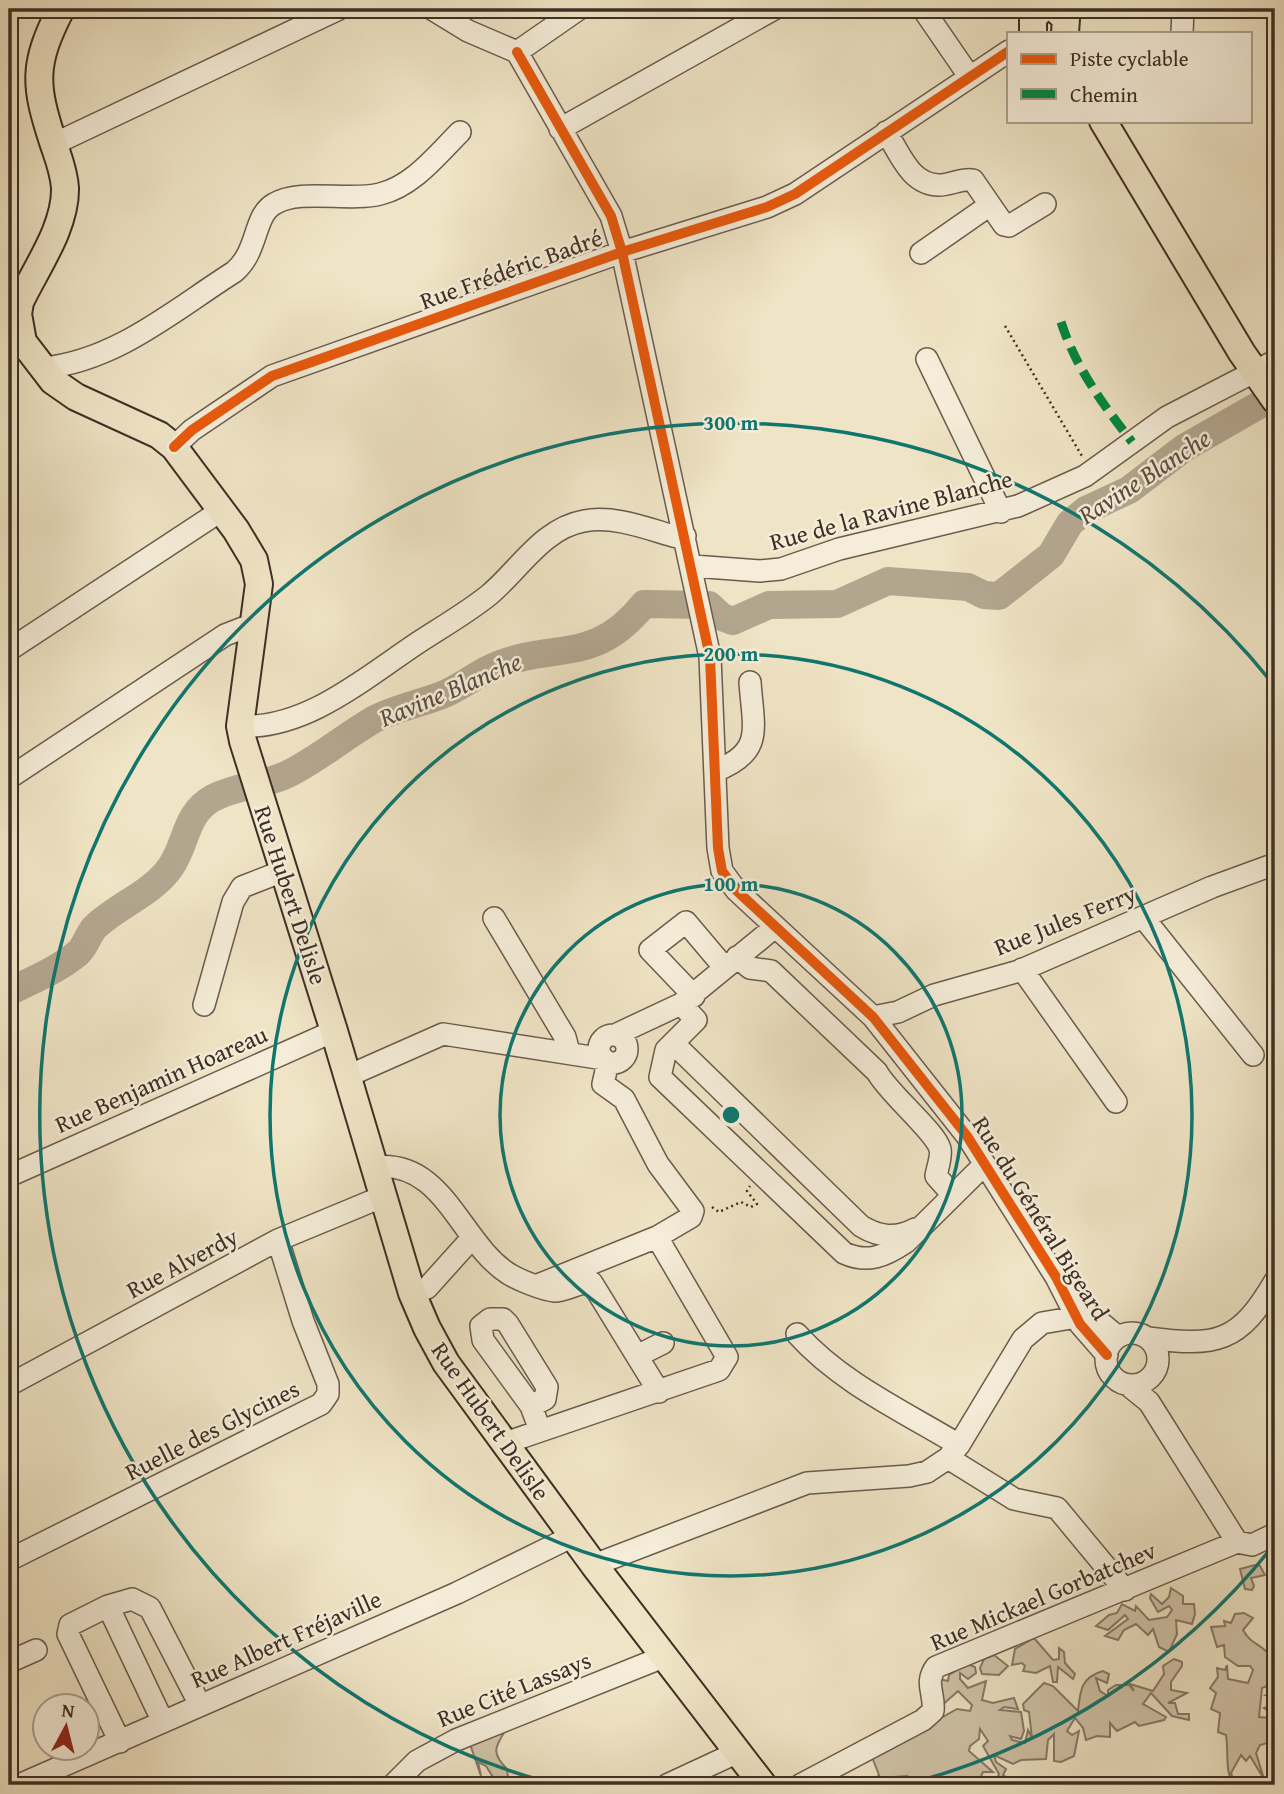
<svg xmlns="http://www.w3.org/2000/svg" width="1284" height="1794" font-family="'Gentium Book Plus',serif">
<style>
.green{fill:#d1c5aa;stroke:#887a68;stroke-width:2}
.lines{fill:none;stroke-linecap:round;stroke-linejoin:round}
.river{stroke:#b3a68f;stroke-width:28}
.minor-casing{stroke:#6a5c4d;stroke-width:24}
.major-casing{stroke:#3e2f25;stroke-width:30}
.path{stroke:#3e2f25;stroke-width:2.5;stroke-dasharray:2 3.5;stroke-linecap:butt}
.minor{stroke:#f5edd9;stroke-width:21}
.major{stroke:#efe4c5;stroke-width:26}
.quiet{stroke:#00873e;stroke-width:9;stroke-dasharray:18 9;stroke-linecap:butt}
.cycleway-casing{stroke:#f5edd9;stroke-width:15}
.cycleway{stroke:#e8590c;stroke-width:10}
.ring{fill:none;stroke:#0f766e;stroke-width:3.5}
.labels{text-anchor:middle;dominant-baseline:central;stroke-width:5;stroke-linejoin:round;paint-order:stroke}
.street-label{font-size:24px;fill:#3e2f25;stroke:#f5edd9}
.water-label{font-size:26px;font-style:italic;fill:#5b4d40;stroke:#f5edd9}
.centre{fill:#0f766e;stroke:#f5edd9;stroke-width:3.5}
.ring-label{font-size:21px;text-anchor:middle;font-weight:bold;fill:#0f766e;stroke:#f5edd9;stroke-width:5;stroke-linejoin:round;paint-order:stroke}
</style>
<rect width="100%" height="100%" fill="#efe4c5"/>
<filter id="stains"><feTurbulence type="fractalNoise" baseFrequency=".00286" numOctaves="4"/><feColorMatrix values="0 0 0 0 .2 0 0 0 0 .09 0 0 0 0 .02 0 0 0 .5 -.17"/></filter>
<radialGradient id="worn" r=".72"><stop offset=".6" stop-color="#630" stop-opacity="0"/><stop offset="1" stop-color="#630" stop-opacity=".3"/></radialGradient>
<!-- green -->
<path class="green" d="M1255 1565 1260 1566 1265 1575 1251 1578 1254 1586 1252 1590 1245 1589 1240 1569Z
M1171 1588 1183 1596V1604H1194L1195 1614 1192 1624 1176 1620 1177 1634 1169 1652 1159 1647 1153 1629 1148 1635 1136 1624 1124 1630 1118 1640 1105 1636 1128 1619 1125 1615 1108 1630 1096 1626 1109 1615 1117 1613 1122 1604 1135 1611 1136 1606 1149 1620 1167 1617 1172 1610 1169 1606 1158 1612 1150 1598 1151 1594 1162 1604 1169 1597Z
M1244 1613 1253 1618 1243 1630C1251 1644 1257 1642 1267 1652 1279 1663 1275 1680 1275 1695H1266L1275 1689 1267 1686 1262 1688 1259 1717 1269 1718 1270 1712 1264 1708 1275 1704V1741L1260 1745 1256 1753 1264 1779 1250 1756 1246 1761 1241 1755 1231 1773 1235 1785C1224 1775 1229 1751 1226 1735L1218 1732 1220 1713 1211 1709 1216 1693 1210 1688 1218 1677 1217 1668 1225 1670 1227 1665 1228 1679 1248 1683 1253 1670 1250 1666H1238L1225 1657 1224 1645 1217 1647 1211 1627 1225 1626 1224 1621 1231 1623 1235 1614Z
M1034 1638 1053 1660 1059 1659V1648L1064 1652 1065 1663 1075 1674 1073 1679 1058 1667 1057 1682H1053L1050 1666 1036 1673 1023 1671 1025 1666 1022 1663 1012 1665 1015 1649Z
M994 1655 1008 1666 999 1675 982 1674 980 1668 984 1659Z
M1174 1659 1182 1662V1666L1171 1682V1690L1187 1693 1168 1703H1175L1178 1714H1189V1720L1172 1716 1151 1693 1143 1704 1166 1717 1164 1720 1139 1726 1135 1722 1117 1731 1110 1723V1737L1097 1736 1086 1740 1083 1728 1075 1718 1067 1731 1072 1735 1079 1731 1074 1756 1061 1762 1054 1761V1734L1048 1740 1046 1759 1021 1760 1013 1764 994 1755 996 1762 1006 1769 1003 1775 1009 1779 1008 1782 1003 1780 1004 1785H994L999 1774 983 1746 988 1741 980 1729 979 1739 970 1746 969 1751 993 1772H983L978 1783 979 1785H915L918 1782 907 1776 895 1777 896 1780 910 1781 909 1785 872 1783 879 1775 872 1757 957 1709 970 1711 972 1705 958 1691 940 1707 934 1678 948 1681 949 1675 967 1664 975 1667 976 1673 968 1679 960 1673V1679L968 1688 986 1681 982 1700 993 1703 1014 1698 1018 1709 1004 1707 1000 1710 1021 1712 1024 1731 1021 1739 1010 1736 1012 1740 1025 1743 1028 1730 1032 1738 1029 1712 1024 1710 1023 1704 1044 1683 1053 1686 1078 1711C1080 1691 1081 1677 1103 1671L1109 1674 1107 1683 1096 1678 1100 1691 1108 1696V1690L1116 1685H1129L1134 1691 1130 1684 1153 1691 1164 1674 1163 1666Z
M505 1731C495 1747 491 1753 507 1769L508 1777 499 1785H493L496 1782 486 1766 478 1762 481 1776 470 1744Z"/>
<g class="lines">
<!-- river -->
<path class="river" d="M9 992C32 980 58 970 78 953 86 946 88 934 95 927 118 905 151 894 170 868 187 845 184 814 213 798 237 785 264 786 288 774 318 759 344 737 373 720 395 708 419 704 442 695 460 688 475 675 493 667 555 640 593 667 644 604L709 605 722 617 733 621 769 605 837 604 888 581 968 587 984 595 999 596 1051 555 1070 523 1086 510 1129 490 1184 448 1275 396"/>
<defs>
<path id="minor" d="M432 9 468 31 517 52
M923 9 969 76
M1182 33 1183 9
M517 52 611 216 622 252 710 657 718 848 722 871 736 890 873 1017 967 1136 1056 1277 1080 1324 1107 1355
M517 52 579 9
M560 129 774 9
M886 132C900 153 910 185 939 185 951 185 961 178 973 180L1004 225 1009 226 1045 204
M54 144 339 9
M921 253 990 205
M927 359 1001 512
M43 368C116 361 174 310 234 272 259 251 253 216 274 204 300 188 349 202 380 194 413 186 437 155 460 132
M174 447 192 430 272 376 622 252 767 207 795 194 1009 51
M693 566 760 571 781 569 839 549 1018 506 1085 476 1167 417 1275 361
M9 650 222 510
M240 726C306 730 366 677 419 642 442 627 468 612 489 595 519 570 543 528 584 521 614 515 648 529 677 537L685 536
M715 771C765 752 753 728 750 682
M9 778 225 635 243 628 254 629
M1143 917 1253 1055
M494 918 565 1037 569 1052
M737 957 750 968 771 971 877 1072C888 1093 936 1132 940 1149 942 1156 937 1169 936 1176L953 1195
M1022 969 1116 1102
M694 996 650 950 686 922 724 967
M681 1004 696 1020 666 1050 660 1077 844 1253C868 1264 885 1256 906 1242L984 1165
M204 1005 233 902 242 887 283 871
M873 1017 898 1012 934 995 1019 971 1212 887 1275 864
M615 1035 681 1004 775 927
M599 1049a14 14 0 1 1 28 0a14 14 0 1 1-28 0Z
M673 1043 861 1226C879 1237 896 1239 915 1229
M608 1062 603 1084 624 1099 658 1164 693 1211 691 1217 657 1237
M348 1076 443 1034 604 1059
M375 1167C444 1159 460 1243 509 1274 519 1280 543 1290 555 1291 567 1291 579 1281 592 1283L659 1392
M9 1176 334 1031
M412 1293 427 1288 472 1238
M1071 1298 1118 1337
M1106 1359a26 26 0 1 1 52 0a26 26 0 1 1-52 0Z
M797 1334C841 1383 903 1411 959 1445
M1148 1338C1217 1347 1239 1343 1275 1281
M637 1356 663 1343
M9 1385 278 1240 384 1196
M1128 1385 1149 1402 1237 1542
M531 1406 545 1399 547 1387 508 1324 503 1319H490L481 1326 483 1340 531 1406 540 1430
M505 1443 719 1370 727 1357 657 1237 538 1285
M948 1458 1014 1499 1057 1508 1125 1590
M9 1560 321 1404 328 1394V1384L303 1321 278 1240
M594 1565 807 1483 909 1476 927 1472 948 1458 959 1445 1023 1339 1042 1323 1077 1317
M108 1606 163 1722
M9 1662 36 1650
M120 1742 68 1634 70 1625 108 1606 132 1599 150 1608 200 1705
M19 1785 457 1593 573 1536
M393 1785 417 1761 456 1740 663 1657
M667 1785 738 1752
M800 1785 923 1720 933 1711C935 1693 924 1683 936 1667L1237 1542 1252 1545 1275 1534"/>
<path id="major" d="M61 9C33 64 34 84 53 142 58 157 64 171 65 188 66 227 36 268 20 302L18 314 23 342 53 381 76 397 159 435 174 447 236 530 254 560 259 584 240 726 243 741 334 1031 412 1293 427 1328 446 1363 594 1565 763 1785
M1055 9 1066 19 1065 33
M1033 33V17L1042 9
M1103 121 1242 353 1275 400"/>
</defs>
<!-- minor casing -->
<use href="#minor" class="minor-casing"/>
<!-- major casing -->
<use href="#major" class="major-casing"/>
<!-- path -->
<path class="path" d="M1005 326 1082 456
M712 1207 719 1212 741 1202 751 1207 757 1204 747 1191 750 1186"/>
<!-- minor -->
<use href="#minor" class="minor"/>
<!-- major -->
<use href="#major" class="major"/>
<!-- quiet -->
<path class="quiet" d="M1061 322C1076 368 1102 403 1132 442"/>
<defs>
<path id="cycleway" d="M517 52 611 216 622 252 710 657 718 848 722 871 736 890 873 1017 967 1136 1056 1277 1080 1324 1107 1355
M174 447 192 430 272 376 622 252 767 207 795 194 1009 51"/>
</defs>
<!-- cycleway casing -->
<use href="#cycleway" class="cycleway-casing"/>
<!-- cycleway -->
<use href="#cycleway" class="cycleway"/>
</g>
<!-- distance rings -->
<g class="ring">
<circle cx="731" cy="1115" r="231"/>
<circle cx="731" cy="1115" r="461"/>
<path d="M1273 1546A692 692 0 0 1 904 1785M558 1785A692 692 0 1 1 1273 684"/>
</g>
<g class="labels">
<!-- street labels -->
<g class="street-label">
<text transform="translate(511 269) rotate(-20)">Rue Frédéric Badré</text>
<text transform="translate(891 510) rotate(-15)">Rue de la Ravine Blanche</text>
<text transform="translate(291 895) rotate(72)">Rue Hubert Delisle</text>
<text transform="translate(1065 920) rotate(-22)">Rue Jules Ferry</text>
<text transform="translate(161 1079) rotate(-24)">Rue Benjamin Hoareau</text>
<text transform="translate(1041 1218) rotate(58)">Rue du Général Bigeard</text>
<text transform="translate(182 1263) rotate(-28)">Rue Alverdy</text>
<text transform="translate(491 1421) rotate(55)">Rue Hubert Delisle</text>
<text transform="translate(212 1430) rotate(-27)">Ruelle des Glycines</text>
<text transform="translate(1043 1596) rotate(-23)">Rue Mickael Gorbatchev</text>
<text transform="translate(286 1639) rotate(-24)">Rue Albert Fréjaville</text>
<text transform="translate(514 1689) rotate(-22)">Rue Cité Lassays</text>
</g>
<!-- water labels -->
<g class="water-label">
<text transform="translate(1144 476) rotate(-33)">Ravine Blanche</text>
<text transform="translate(450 689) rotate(-23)">Ravine Blanche</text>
</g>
</g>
<circle cx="731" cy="1115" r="10" class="centre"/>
<g class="ring-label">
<text x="731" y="430">300 m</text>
<text x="731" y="661">200 m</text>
<text x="731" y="891">100 m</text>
</g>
<!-- margin -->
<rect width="1284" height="1794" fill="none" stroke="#efe4c5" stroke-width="35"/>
<rect x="10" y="10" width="1263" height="1773" fill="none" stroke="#3e2f25" stroke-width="3.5"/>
<rect x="18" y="18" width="1249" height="1759" fill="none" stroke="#3e2f25" stroke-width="2"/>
<!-- legend -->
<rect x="1007" y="32" width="245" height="91" fill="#f5edd9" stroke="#aca191" stroke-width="2"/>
<rect x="1021" y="54" width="35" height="10" fill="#e8590c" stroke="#aca191" stroke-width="2"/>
<text x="1070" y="66" font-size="21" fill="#3e2f25">Piste cyclable</text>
<rect x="1021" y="89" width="35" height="10" fill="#00873e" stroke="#aca191" stroke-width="2"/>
<text x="1070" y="102" font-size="21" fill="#3e2f25">Chemin</text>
<!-- north arrow -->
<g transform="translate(66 1727) rotate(7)"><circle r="33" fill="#f5edd9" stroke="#aca191" stroke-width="2"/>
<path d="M0-5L12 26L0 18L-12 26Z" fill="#8f2418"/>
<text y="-10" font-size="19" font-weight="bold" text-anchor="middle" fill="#3e2f25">N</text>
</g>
<rect width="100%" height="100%" filter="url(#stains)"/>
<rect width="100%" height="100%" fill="url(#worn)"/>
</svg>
